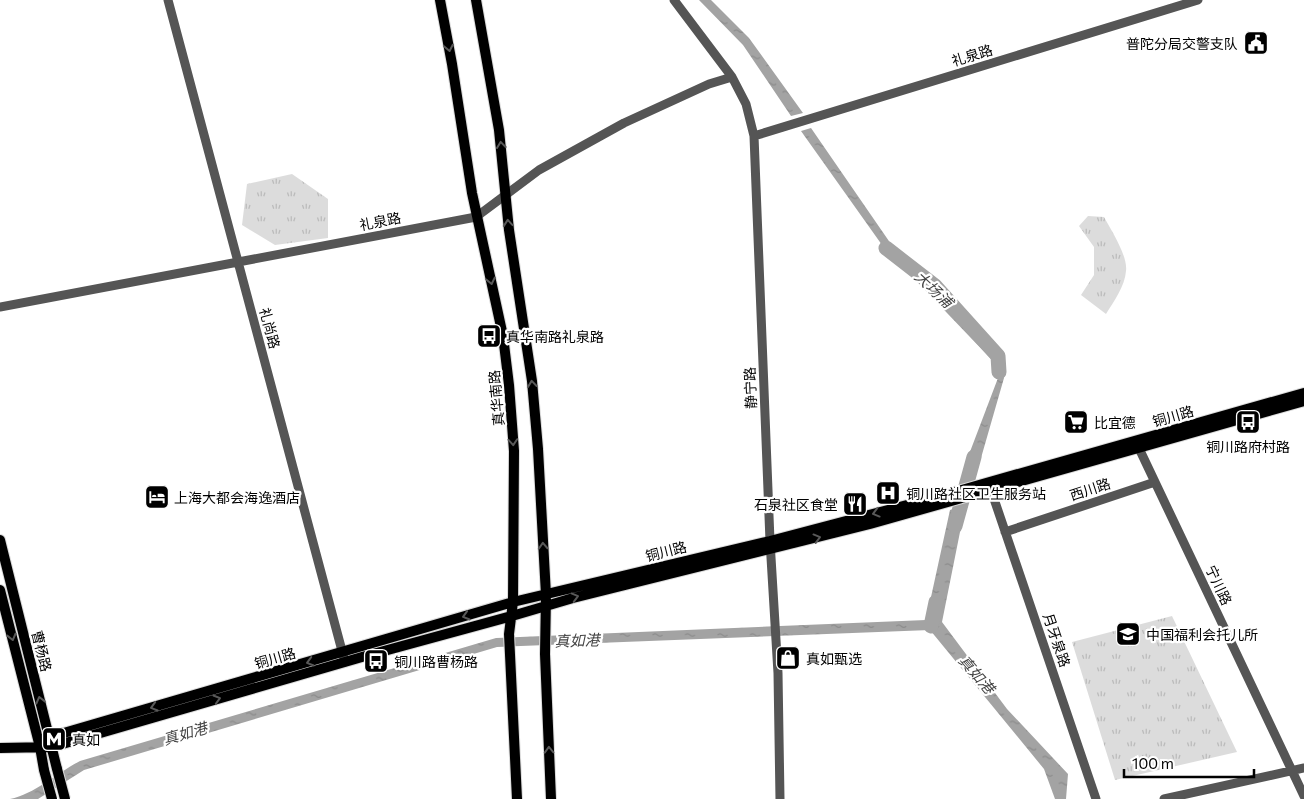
<svg xmlns="http://www.w3.org/2000/svg" width="1304" height="799" font-family="Commissioner,'Noto Sans SC',sans-serif">
<style>
.grass{fill:url(#grass-tufts)}
.water{fill:url(#water-ripples)}
.lines{fill:none;stroke-linecap:round;stroke-linejoin:round}
.river{stroke:#a3a3a3;stroke-width:15}
.major-casing{stroke:#dbdbdb;stroke-width:12}
.minor{stroke:#555;stroke-width:9}
.major{stroke:#000;stroke-width:10}
.major-bridge-casing{stroke:#dbdbdb;stroke-width:12;stroke-linecap:butt}
.major-bridge{stroke:#000;stroke-width:10}
.oneway{stroke:#595959}
.labels{text-anchor:middle;dominant-baseline:central;stroke-width:4.5;stroke-linejoin:round;paint-order:stroke}
.poi-label{font-size:14px;fill:#000;stroke:#fff;text-anchor:start}
.street-label{font-size:14px;fill:#000;stroke:#fff}
.water-label{font-size:15px;font-style:italic;fill:#444;stroke:#fff}
</style>
<defs>
<pattern id="grass-tufts" width="24" height="20" patternUnits="userSpaceOnUse" patternTransform="scale(1.25)"><rect width="24" height="20" fill="#dcdcdc"/><path d="M3 7l-1-3M5 7V3M7 7l1-3M15 17l-1-3M17 17v-4M19 17l1-3" fill="none" stroke="#bbb"/></pattern>
<pattern id="water-ripples" width="26" height="14" patternUnits="userSpaceOnUse" patternTransform="scale(1.25)"><rect width="26" height="14" fill="#a3a3a3"/><path d="M2 4q2-2 4 0t4 0M15 11q2-2 4 0t4 0" fill="none" stroke="#8b8b8b"/></pattern>
</defs>
<rect width="100%" height="100%" fill="#fff"/>
<!-- grass -->
<path class="grass" d="M292 174 328 199V238L275 245 242 225 247 184Z
M1088 216 1104 217C1111 230 1128 256 1126 271 1125 286 1114 301 1106 314L1081 295 1094 275V247L1079 226Z
M1172 616 1237 752 1115 780 1072 642Z"/>
<!-- water -->
<path class="water" d="M699 0H711L749 38 803 113 791 116 743 45Z
M811 128 902 260 935 286 998 356 1004 378 981 458 969 477 963 479 968 457 998 378 991 359 882 245 801 131Z
M968 505 960 532 942 622 1007 709 1068 774 1066 799H1055L1044 769 930 630 497 647 84 770 38 799H10C35 794 57 773 80 761L496 638 926 620 950 510Z"/>
<g class="lines">
<!-- river -->
<path class="river" d="M886 248 935 286 998 356 999 372
M955 526 974 457
M931 626 936 602"/>
<defs>
<path id="major" d="M440 0 452 64 472 193 503 336 509 385 514 451 513 602 509 634 517 799
M476 0 499 130 509 230 532 381 538 449 546 595 545 654 551 799
M0 540 57 769
M0 590 40 747 44 770
M40 747 50 737 513 602 770 541 930 499 1304 393
M0 748 52 747 362 657 512 616 573 598 870 524 1304 401"/>
</defs>
<!-- major casing -->
<use href="#major" class="major-casing"/>
<!-- minor -->
<path class="minor" d="M168 0 345 662
M674 0 732 77 746 104 754 136 770 541 778 673 780 799
M754 136 1198 0
M0 307 476 217 539 170 624 123 709 84 732 77
M1136 442 1304 796
M991 490 1096 799
M1005 532 1155 482
M1164 799 1304 768"/>
<!-- major -->
<use href="#major" class="major"/>
<defs>
<path id="major-bridge" d="M57 769 65 799
M44 770 52 799"/>
</defs>
<!-- major-bridge casing -->
<use href="#major-bridge" class="major-bridge-casing"/>
<!-- major-bridge -->
<use href="#major-bridge" class="major-bridge"/>
</g>
<!-- one-way arrows -->
<defs><path id="oneway-chevron" d="M-2-3.5L2.5 0L-2 3.5" fill="none" stroke-width="1.6" stroke-linecap="round" stroke-linejoin="round" transform="scale(1.25)"/></defs>
<g class="oneway">
<use href="#oneway-chevron" transform="translate(449 48) rotate(79)"/>
<use href="#oneway-chevron" transform="translate(501 145) rotate(-97)"/>
<use href="#oneway-chevron" transform="translate(508 223) rotate(-95)"/>
<use href="#oneway-chevron" transform="translate(491 281) rotate(78)"/>
<use href="#oneway-chevron" transform="translate(532 384) rotate(-96)"/>
<use href="#oneway-chevron" transform="translate(513 442) rotate(86)"/>
<use href="#oneway-chevron" transform="translate(876 513) rotate(165)"/>
<use href="#oneway-chevron" transform="translate(817 538) rotate(-15)"/>
<use href="#oneway-chevron" transform="translate(543 546) rotate(-93)"/>
<use href="#oneway-chevron" transform="translate(575 597) rotate(-15)"/>
<use href="#oneway-chevron" transform="translate(466 616) rotate(163)"/>
<use href="#oneway-chevron" transform="translate(12 637) rotate(76)"/>
<use href="#oneway-chevron" transform="translate(310 662) rotate(164)"/>
<use href="#oneway-chevron" transform="translate(217 699) rotate(-16)"/>
<use href="#oneway-chevron" transform="translate(40 700) rotate(-104)"/>
<use href="#oneway-chevron" transform="translate(154 707) rotate(164)"/>
<use href="#oneway-chevron" transform="translate(549 750) rotate(-92)"/>
</g>
<!-- icons -->
<defs>
<symbol id="civic-square" viewBox="-11 -11 22 22"><rect x="-9" y="-9" width="18" height="18" rx="4" fill="#000" stroke="#fff"/><path d="M-.6-6.5H3V-4.5H.6V-3L4-1V1h2V6H-6V1h2V-1L-.6-3ZM-1.2 2.5V6h2.4V2.5Z" fill="#fff"/></symbol>
<symbol id="bus-square" viewBox="-11 -11 22 22"><rect x="-9" y="-9" width="18" height="18" rx="4" fill="#000" stroke="#fff"/><path d="M-5-6H5V4H4V6H2V4H-2V6H-4V4H-5ZM-3.5-4V0h7V-4ZM-3.5 1.2v1.5H-2V1.2ZM2 1.2v1.5H3.5V1.2Z" fill="#fff"/></symbol>
<symbol id="supermarket-square" viewBox="-11 -11 22 22"><rect x="-9" y="-9" width="18" height="18" rx="4" fill="#000" stroke="#fff"/><path d="M-6-5.5h2.5l.6 2H6L4.5 2H-2.5L-4.4-4H-6ZM-1.5 3.2a1.3 1.3 0 1 0 .1 0ZM3 3.2a1.3 1.3 0 1 0 .1 0Z" fill="#fff"/></symbol>
<symbol id="hospital-square" viewBox="-11 -11 22 22"><rect x="-9" y="-9" width="18" height="18" rx="4" fill="#000" stroke="#fff"/><path d="M-5-5h3v3.5h4V-5h3V5h-3V1.5h-4V5h-3Z" fill="#fff"/></symbol>
<symbol id="hotel-square" viewBox="-11 -11 22 22"><rect x="-9" y="-9" width="18" height="18" rx="4" fill="#000" stroke="#fff"/><path d="M-6-4.5h1.5V1H6V5H4.5V3h-9V5H-6ZM-4 0a1.8 1.8 0 1 1 3.6 0ZM.5 0V-2.5h3Q6-2.5 6 0Z" fill="#fff"/></symbol>
<symbol id="restaurant-square" viewBox="-11 -11 22 22"><rect x="-9" y="-9" width="18" height="18" rx="4" fill="#000" stroke="#fff"/><path d="M-5-6h1v4h1v-4h1v4h1v-4h1v5L-1.5 .5V6h-2V.5L-5-1ZM5-6V6H3V1.5H1.5Q1.5-4 5-6Z" fill="#fff"/></symbol>
<symbol id="school-square" viewBox="-11 -11 22 22"><rect x="-9" y="-9" width="18" height="18" rx="4" fill="#000" stroke="#fff"/><path d="M0-5L7-2L0 1L-7-2ZM-4 1L0 2.5L4 1V4Q0 6-4 4Z" fill="#fff"/></symbol>
<symbol id="shop-square" viewBox="-11 -11 22 22"><rect x="-9" y="-9" width="18" height="18" rx="4" fill="#000" stroke="#fff"/><path d="M-5-2.5h2.3a2.7 3.5 0 0 1 5.4 0H5L5.5 6h-11ZM-1.5-2.5h3a1.5 2.3 0 0 0-3 0Z" fill="#fff"/></symbol>
<symbol id="metro-square" viewBox="-11 -11 22 22"><rect x="-9" y="-9" width="18" height="18" rx="4" fill="#000" stroke="#fff"/><path d="M-5.5 5V-5H-3L0 0L3-5H5.5V5H3V-.5L0 4L-3-.5V5Z" fill="#fff"/></symbol>
</defs>
<g fill-rule="evenodd">
<use href="#civic-square" x="1242" y="29" width="28" height="28"/>
<use href="#bus-square" x="475" y="322" width="28" height="28"/>
<use href="#supermarket-square" x="1062" y="408" width="28" height="28"/>
<use href="#bus-square" x="1234" y="408" width="28" height="28"/>
<use href="#hospital-square" x="874" y="479" width="28" height="28"/>
<use href="#hotel-square" x="143" y="483" width="28" height="28"/>
<use href="#restaurant-square" x="841" y="490" width="28" height="28"/>
<use href="#school-square" x="1114" y="620" width="28" height="28"/>
<use href="#shop-square" x="774" y="644" width="28" height="28"/>
<use href="#bus-square" x="362" y="647" width="28" height="28"/>
<use href="#metro-square" x="40" y="725" width="28" height="28"/>
</g>
<g class="labels">
<!-- poi labels -->
<g class="poi-label">
<text x="1238" y="43" text-anchor="end">普陀分局交警支队</text>
<text x="506" y="336">真华南路礼泉路</text>
<text x="1094" y="422">比宜德</text>
<text x="1248" y="446" text-anchor="middle">铜川路府村路</text>
<text x="906" y="493">铜川路社区卫生服务站</text>
<text x="174" y="497">上海大都会海逸酒店</text>
<text x="838" y="504" text-anchor="end">石泉社区食堂</text>
<text x="1146" y="634">中国福利会托儿所</text>
<text x="806" y="658">真如甄选</text>
<text x="394" y="661">铜川路曹杨路</text>
<text x="72" y="739">真如</text>
</g>
<!-- street labels -->
<g class="street-label">
<text transform="translate(972 55) rotate(-17)">礼泉路</text>
<text transform="translate(380 221) rotate(-11)">礼泉路</text>
<text transform="translate(270 328) rotate(75)">礼尚路</text>
<text transform="translate(750 388) rotate(-92)">静宁路</text>
<text transform="translate(496 398) rotate(-95)">真华南路</text>
<text transform="translate(1173 416) rotate(-16)">铜川路</text>
<text transform="translate(1090 489) rotate(-18)">西川路</text>
<text transform="translate(666 551) rotate(-14)">铜川路</text>
<text transform="translate(1219 585) rotate(65)">宁川路</text>
<text transform="translate(1057 640) rotate(71)">月牙泉路</text>
<text transform="translate(42 651) rotate(76)">曹杨路</text>
<text transform="translate(275 658) rotate(-16)">铜川路</text>
</g>
<!-- water labels -->
<g class="water-label">
<text transform="translate(934 289) rotate(43)">大场浦</text>
<text transform="translate(577 640) rotate(-2)">真如港</text>
<text transform="translate(977 674) rotate(49)">真如港</text>
<text transform="translate(185 733) rotate(-16)">真如港</text>
</g>
</g>
<!-- scale -->
<path d="M1124 769v8h130v-8" fill="none" stroke="#000000" stroke-width="2.5"/>
<text x="1132" y="769" font-size="15" fill="#000000" stroke="#ffffff" stroke-width="4" paint-order="stroke">100 m</text>
</svg>
